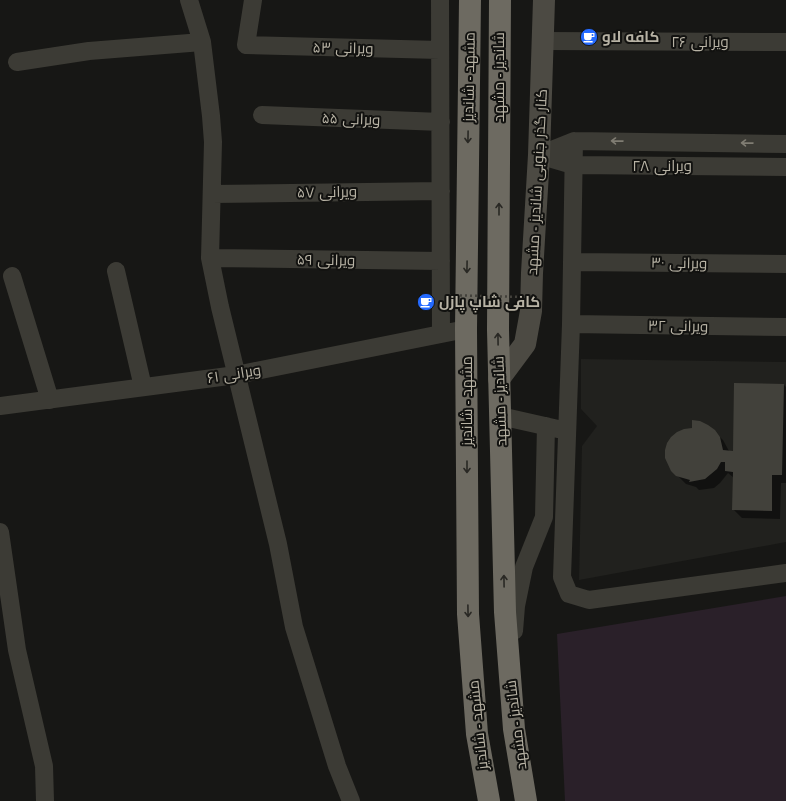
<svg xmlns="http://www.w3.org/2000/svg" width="786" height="801" font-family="Jost,Cairo,sans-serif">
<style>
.built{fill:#21211e}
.green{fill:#2a2029}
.shadow{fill:#0007}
.building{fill:#42413b}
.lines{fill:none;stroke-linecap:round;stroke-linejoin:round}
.street{stroke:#3c3b35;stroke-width:18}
.secondary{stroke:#4c4a43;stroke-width:22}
.highway{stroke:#6d6a61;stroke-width:22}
.path-bridge{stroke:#43413b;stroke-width:2.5;stroke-dasharray:2 3;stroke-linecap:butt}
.oneway{stroke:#292824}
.oneway2{stroke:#807d73}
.labels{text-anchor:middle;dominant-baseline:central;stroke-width:4;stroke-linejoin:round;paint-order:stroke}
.poi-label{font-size:15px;font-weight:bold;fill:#b8b3a5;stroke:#121210;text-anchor:start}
.street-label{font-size:15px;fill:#b8b3a5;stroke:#121210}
</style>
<rect width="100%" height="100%" fill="#171715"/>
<!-- built -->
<path class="built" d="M581 359 786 362V542L579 580 582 446 597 426 581 409Z"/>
<!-- green -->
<path class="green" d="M786 596V801H565L557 634Z"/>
<!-- shadow -->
<path class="shadow" d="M784 385 786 387V483H781L780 519 742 518 733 509 734 478 728 473 720 483 714 488 699 490 696 487 686 484 672 470 714 431 723 440 729 451 734 452Z"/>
<!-- building -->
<path class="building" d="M734 383 784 384 782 475H772V511L732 510 733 472 725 471V462H721L717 469 705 479 689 482 690 480 676 476 671 471 665 458V450L667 443 671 437 677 432 684 429 692 428V420L700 421 708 425 715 430 720 437 723 450 733 451Z"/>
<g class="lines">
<!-- street -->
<path class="street" d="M189 0 202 42 211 116 213 142 210 258 220 307 278 544 294 627 337 766 351 801
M253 0 246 45 440 50
M440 0 441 334
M543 41 786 42
M17 62 89 51 202 42
M262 115 441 122
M574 141 571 324 562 577 569 594 589 600 786 573
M539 155 574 141 786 144
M539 155 573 165 786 167
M212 194 441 191
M210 258 441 261
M572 262 786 264
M116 271 143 387
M12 276 50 400
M571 324 786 327
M0 406 236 375 466 329
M500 416 558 429
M0 532 17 650 44 766 45 801
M514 631 516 606 524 567 544 517 546 426"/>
<!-- secondary -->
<path class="secondary" d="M499 379 525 344 531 311 532 273 539 155 544 0"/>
<!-- highway -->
<path class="highway" d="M470 0 466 329 468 614 477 734 489 801
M500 0 498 330 505 612 514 729 526 801"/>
<!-- path-bridge -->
<path class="path-bridge" d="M445 295 522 297"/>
</g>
<!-- one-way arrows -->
<defs><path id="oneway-shaft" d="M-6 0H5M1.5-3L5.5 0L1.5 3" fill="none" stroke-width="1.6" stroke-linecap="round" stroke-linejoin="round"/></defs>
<g class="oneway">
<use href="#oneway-shaft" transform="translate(468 137) rotate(91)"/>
<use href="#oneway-shaft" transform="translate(499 209) rotate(-90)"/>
<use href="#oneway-shaft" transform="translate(467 267) rotate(91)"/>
<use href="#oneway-shaft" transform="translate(498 339) rotate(-91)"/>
<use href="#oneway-shaft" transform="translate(467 467) rotate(90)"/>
<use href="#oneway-shaft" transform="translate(504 581) rotate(-91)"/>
<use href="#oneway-shaft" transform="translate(468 611) rotate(89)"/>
</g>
<g class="oneway2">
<use href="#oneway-shaft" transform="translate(617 141) rotate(-179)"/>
<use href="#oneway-shaft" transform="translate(747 143) rotate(-179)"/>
</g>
<!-- icons -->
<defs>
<symbol id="cafe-disc" viewBox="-11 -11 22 22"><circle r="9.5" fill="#246aff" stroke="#121210"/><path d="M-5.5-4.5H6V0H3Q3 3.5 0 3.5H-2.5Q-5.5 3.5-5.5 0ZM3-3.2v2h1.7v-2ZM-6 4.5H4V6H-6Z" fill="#fff"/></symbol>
</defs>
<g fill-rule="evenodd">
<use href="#cafe-disc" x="579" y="27" width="20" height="20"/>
<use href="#cafe-disc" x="416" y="292" width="20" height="20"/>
</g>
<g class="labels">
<!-- poi labels -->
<g class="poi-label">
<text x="602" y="37">کافه لاو</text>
<text x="439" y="302">کافی شاپ پازل</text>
</g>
<!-- street labels -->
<g class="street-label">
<text x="700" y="42">ویرانی ۲۶</text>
<text transform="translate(343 48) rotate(1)">ویرانی ۵۳</text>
<text transform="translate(469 77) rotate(-89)">مشهد - شاندیز</text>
<text transform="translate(499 77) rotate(-90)">شاندیز - مشهد</text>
<text transform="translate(351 119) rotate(2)">ویرانی ۵۵</text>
<text x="662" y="166">ویرانی ۲۸</text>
<text transform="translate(537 182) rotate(-87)">کنار گذر جنوبی شاندیز - مشهد</text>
<text transform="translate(327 192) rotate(-1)">ویرانی ۵۷</text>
<text transform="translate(326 260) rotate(1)">ویرانی ۵۹</text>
<text transform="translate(679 263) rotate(1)">ویرانی ۳۰</text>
<text transform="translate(678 326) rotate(1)">ویرانی ۳۲</text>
<text transform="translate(234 374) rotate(-9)">ویرانی ۶۱</text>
<text transform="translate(467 401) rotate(-90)">مشهد - شاندیز</text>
<text transform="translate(500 401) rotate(-92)">شاندیز - مشهد</text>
<text transform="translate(478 725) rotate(-96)">مشهد - شاندیز</text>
<text transform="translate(516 725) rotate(-97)">شاندیز - مشهد</text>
</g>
</g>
</svg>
